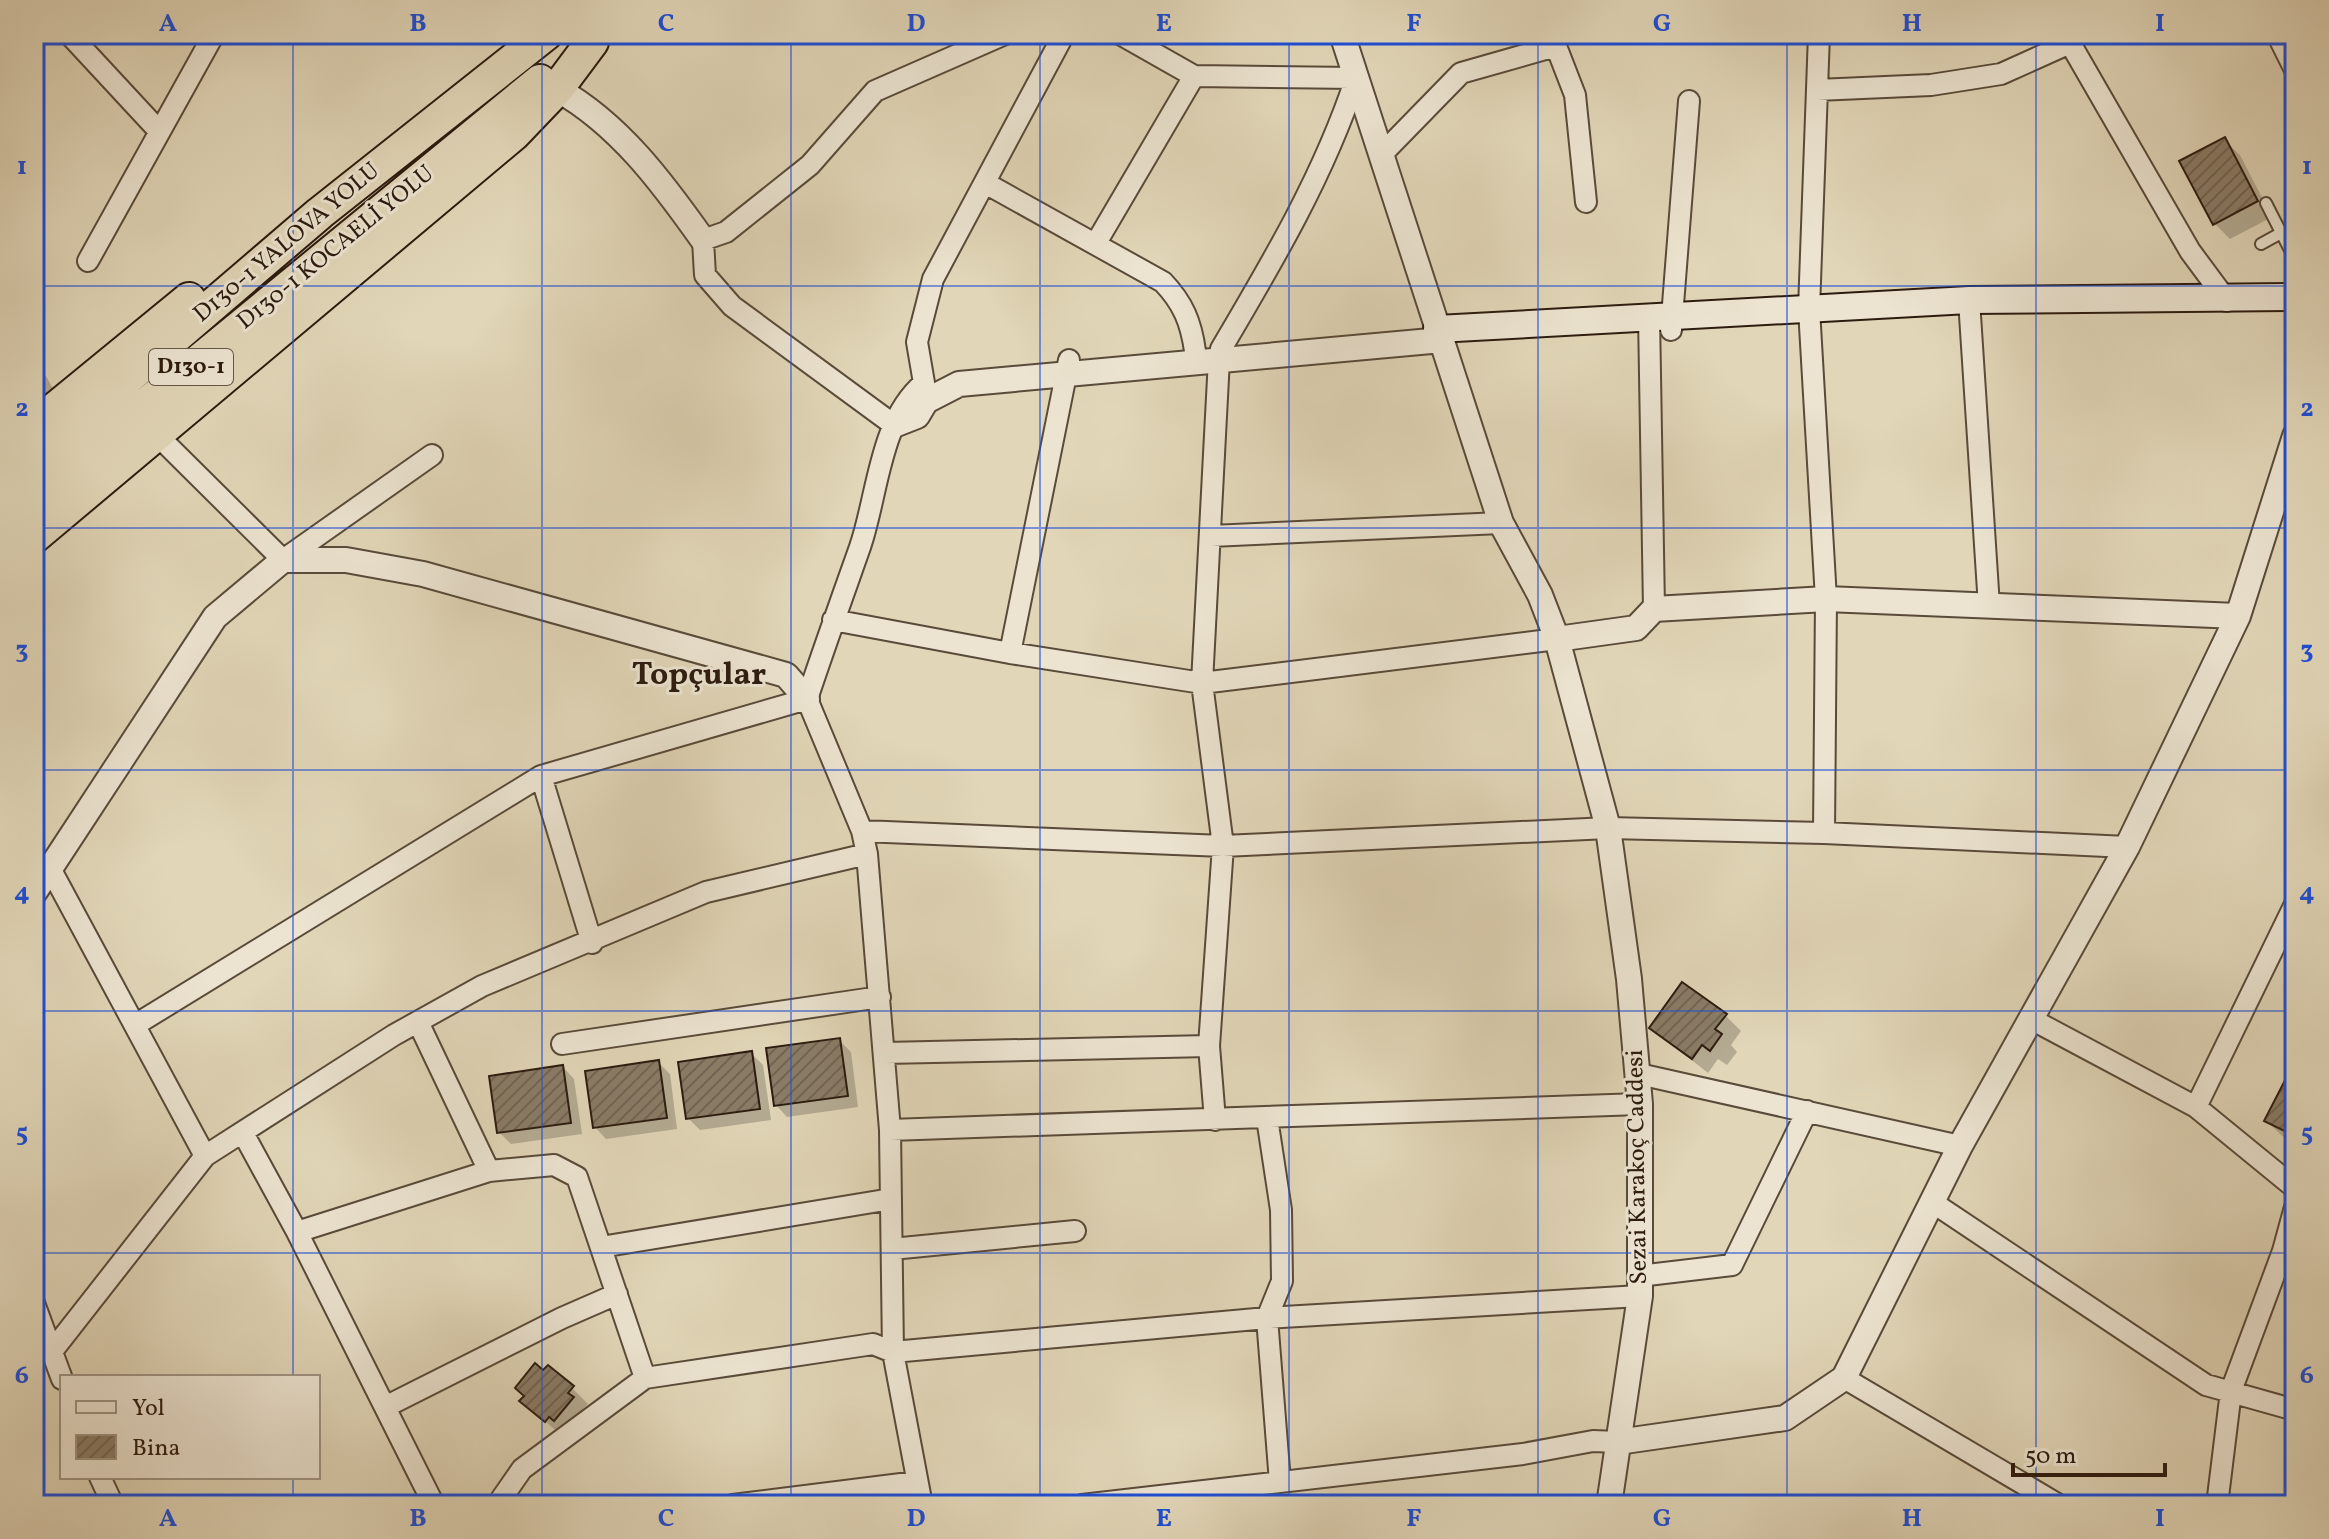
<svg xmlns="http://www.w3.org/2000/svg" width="2329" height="1539" font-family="Vollkorn,serif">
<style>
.shadow{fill:#0003}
.building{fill:url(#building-hatch);stroke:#2c1b0f;stroke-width:2}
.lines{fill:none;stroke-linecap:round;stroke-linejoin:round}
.service-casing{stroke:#594a39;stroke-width:14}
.minor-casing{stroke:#594a39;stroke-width:24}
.tertiary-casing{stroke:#594a39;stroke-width:28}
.secondary-casing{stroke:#2c1b0f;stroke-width:30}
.trunk-casing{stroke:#2c1b0f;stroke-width:36}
.service{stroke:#ece4d1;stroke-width:10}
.minor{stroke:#ece4d1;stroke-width:20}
.tertiary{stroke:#ece4d1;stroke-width:24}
.secondary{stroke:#ece4d1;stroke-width:26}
.trunk{stroke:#e1d6b8;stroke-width:32}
.grid{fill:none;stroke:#1d4ed8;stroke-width:2;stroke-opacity:0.55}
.labels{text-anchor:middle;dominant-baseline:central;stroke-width:6;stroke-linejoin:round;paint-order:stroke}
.shield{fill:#ece4d1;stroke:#665749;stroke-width:2}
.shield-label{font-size:22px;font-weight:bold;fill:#2c1b0f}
.street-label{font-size:24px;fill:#2c1b0f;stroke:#ece4d1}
.district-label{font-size:32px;font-weight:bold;fill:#2c1b0f;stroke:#ece4d1}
.neatline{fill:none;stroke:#1d4ed8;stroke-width:3}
.grid-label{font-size:26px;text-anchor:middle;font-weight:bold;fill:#1d4ed8}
</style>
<defs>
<pattern id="building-hatch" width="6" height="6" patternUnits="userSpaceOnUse" patternTransform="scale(2)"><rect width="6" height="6" fill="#8a7c67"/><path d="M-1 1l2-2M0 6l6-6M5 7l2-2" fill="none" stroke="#716553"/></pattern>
</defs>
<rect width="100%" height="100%" fill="#e1d6b8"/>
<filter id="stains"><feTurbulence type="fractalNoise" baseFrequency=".0025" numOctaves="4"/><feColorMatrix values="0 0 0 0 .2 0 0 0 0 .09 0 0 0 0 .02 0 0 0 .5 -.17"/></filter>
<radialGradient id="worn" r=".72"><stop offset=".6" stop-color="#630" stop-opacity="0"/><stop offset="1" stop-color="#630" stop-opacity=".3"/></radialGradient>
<!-- shadow -->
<path class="shadow" d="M2224 140 2240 155 2272 217 2230 239 2215 224Z
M34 355 55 392 34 403Z
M1725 1015 1741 1031 1731 1045 1737 1052 1727 1065 1718 1059 1708 1073 1651 1028Z
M839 1040 851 1052 858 1107 787 1117 776 1105Z
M751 1053 763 1065 771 1120 700 1130 688 1118Z
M658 1062 670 1074 677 1129 606 1139 595 1127Z
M2295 1065V1142L2282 1136 2266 1120Z
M563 1067 574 1079 582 1134 511 1144 499 1132Z
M572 1388 588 1404 583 1409 588 1414 562 1436 522 1401Z"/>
<!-- building -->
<path class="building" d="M2225 137 2258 201 2213 225 2179 161Z
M1682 982 1727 1014 1715 1029 1722 1034 1710 1051 1702 1045 1692 1059 1649 1028Z
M840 1038 848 1096 774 1106 766 1048Z
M752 1051 760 1109 686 1119 678 1062Z
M659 1060 667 1118 593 1128 585 1071Z
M2295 1061V1136L2264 1121Z
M563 1065 571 1123 497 1133 489 1076Z
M535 1363 543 1370 548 1365 574 1386 568 1393 574 1397 554 1421 549 1417 545 1422 519 1401 524 1396 515 1388Z"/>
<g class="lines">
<defs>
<path id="service" d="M2266 203 2295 260
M2261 244 2281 233"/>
<path id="minor" d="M69 34 159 131
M1120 34 1194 76 1356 78C1324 175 1273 261 1221 349L1219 359 1202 683 1223 846 1209 1046 1215 1120
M1819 34 1809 309 1826 599 1824 833
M2277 34 2295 70
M2070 43 2190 251 2227 301
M1817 90 1931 85 2001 74 2070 43 2078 35
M1382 154 1461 73 1556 46 1575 95 1586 202
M987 184 1163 282C1183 303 1191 322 1195 351
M1096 243 1194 76
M88 261 214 34
M1969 300 1989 606
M1649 316 1654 609
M1671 330 1689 101
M894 425 732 306 705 275 703 240 726 232 810 165 875 91 1005 34
M156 434 283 560 432 455
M1211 536 1501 523
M833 620 1010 653 1202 683 1557 639
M1010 653 1069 360
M541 776 592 943
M862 831 1223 846 1608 828 1824 833 2127 847
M51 870 205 1156
M2031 1019 2196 1107 2295 1188
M418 1022 489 1171 554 1165 577 1177 645 1378 873 1344 893 1352 1267 1318 1640 1296
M135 1025 541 776 807 699
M562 1044 880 997
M885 1053 1209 1046
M1639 1074 1960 1146
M2196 1107 2295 904
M1267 1118 1281 1210 1282 1281 1267 1318 1280 1482
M890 1130 1640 1104
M243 1133 297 1232 434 1505
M1932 1202 2206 1385 2295 1410
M297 1232 489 1171
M601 1247 891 1199
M892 1249 1075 1231
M1639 1276 1732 1265 1807 1111
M34 1303 62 1379
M53 1350 205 1156 394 1035 482 986 706 892 867 854
M1844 1378 2059 1505
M385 1407 562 1318 617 1294
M100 1477 113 1505
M497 1505 522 1469 645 1378
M733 1505 917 1482
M922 1505 893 1352 890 1130 867 854 862 831 807 699C824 648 842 598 860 547 878 495 879 421 924 383L917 342 933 279 1064 34
M1082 1505 1523 1454 1593 1441 1618 1442
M2217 1505 2231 1391 2283 1251 2295 1207"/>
<path id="tertiary" d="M1342 34 1501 523 1540 595 1557 639 1608 828 1629 979 1640 1104V1296L1609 1505
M557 89C619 124 662 182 703 240
M894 425 917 416 926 401 959 384 1442 340
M1557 639 1636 628 1654 609 1826 599 2238 616
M34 893 215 617 283 560H346L423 574 786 675 807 699
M1618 1442 1785 1418 1844 1378 1960 1146 2127 847 2238 616 2295 436"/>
<path id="secondary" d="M1437 329 1969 300 2295 297"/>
<path id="trunk" d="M34 426 189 299
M34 458 320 213 546 34
M34 496 540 81
M34 537 514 134 557 89 592 42"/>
</defs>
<!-- service casing -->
<use href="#service" class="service-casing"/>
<!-- minor casing -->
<use href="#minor" class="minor-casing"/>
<!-- tertiary casing -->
<use href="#tertiary" class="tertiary-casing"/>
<!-- secondary casing -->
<use href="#secondary" class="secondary-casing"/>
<!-- trunk casing -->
<use href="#trunk" class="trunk-casing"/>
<!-- service -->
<use href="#service" class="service"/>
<!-- minor -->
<use href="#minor" class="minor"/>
<!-- tertiary -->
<use href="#tertiary" class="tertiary"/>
<!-- secondary -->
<use href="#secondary" class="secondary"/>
<!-- trunk -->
<use href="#trunk" class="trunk"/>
</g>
<!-- grid -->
<path class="grid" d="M293 34V1377M542 34V1505M791 34V1505M1040 34V1505M1289 34V1505M1538 34V1505M1787 34V1505M2036 34V1505M34 286H2295M34 528H2295M34 770H2295M34 1011H2295M34 1253H2295M293 1477V1505"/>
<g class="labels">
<!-- shield labels -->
<rect class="shield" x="149" y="349" width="84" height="36" rx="6"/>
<g class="shield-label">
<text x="191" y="367">D130-1</text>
</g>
<!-- street labels -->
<g class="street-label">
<text transform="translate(287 243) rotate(-40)">D130-1 YALOVA YOLU</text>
<text transform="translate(336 248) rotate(-39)">D130-1 KOCAELİ YOLU</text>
<text transform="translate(1638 1167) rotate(-91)">Sezai Karakoç Caddesi</text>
</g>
<!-- district labels -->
<g class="district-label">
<text x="699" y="676">Topçular</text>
</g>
</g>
<!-- margin -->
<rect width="2329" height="1539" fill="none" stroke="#e1d6b8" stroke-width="88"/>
<!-- legend -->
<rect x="60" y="1375" width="260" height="104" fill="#ece4d1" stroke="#9f9483" stroke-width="2"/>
<rect x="76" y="1401" width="40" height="12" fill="#ece4d1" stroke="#9f9483" stroke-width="2"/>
<text x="132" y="1415" font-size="24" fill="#2c1b0f">Yol</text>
<rect x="76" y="1435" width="40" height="24" fill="url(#building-hatch)" stroke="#9f9483" stroke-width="2"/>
<text x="132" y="1455" font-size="24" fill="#2c1b0f">Bina</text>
<!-- scale -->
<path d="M2013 1463v12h152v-12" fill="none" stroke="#2c1b0f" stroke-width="4"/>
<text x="2025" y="1463" font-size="24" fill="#2c1b0f" stroke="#ece4d1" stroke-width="6" paint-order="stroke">50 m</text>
<rect x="44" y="44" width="2241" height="1451" class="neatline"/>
<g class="grid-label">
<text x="168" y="31">A</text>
<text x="418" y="31">B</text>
<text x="666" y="31">C</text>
<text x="916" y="31">D</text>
<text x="1164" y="31">E</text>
<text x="1414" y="31">F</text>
<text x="1662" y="31">G</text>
<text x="1912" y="31">H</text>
<text x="2160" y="31">I</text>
<text x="22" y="174">1</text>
<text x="2307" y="174">1</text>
<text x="22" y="416">2</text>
<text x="2307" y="416">2</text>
<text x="22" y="658">3</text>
<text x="2307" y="658">3</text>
<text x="22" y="900">4</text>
<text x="2307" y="900">4</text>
<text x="22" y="1141">5</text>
<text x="2307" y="1141">5</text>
<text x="22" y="1383">6</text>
<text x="2307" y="1383">6</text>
<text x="168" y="1526">A</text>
<text x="418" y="1526">B</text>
<text x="666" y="1526">C</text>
<text x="916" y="1526">D</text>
<text x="1164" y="1526">E</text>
<text x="1414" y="1526">F</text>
<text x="1662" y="1526">G</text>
<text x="1912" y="1526">H</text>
<text x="2160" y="1526">I</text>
</g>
<rect width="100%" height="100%" filter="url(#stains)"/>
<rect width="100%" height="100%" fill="url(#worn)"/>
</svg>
